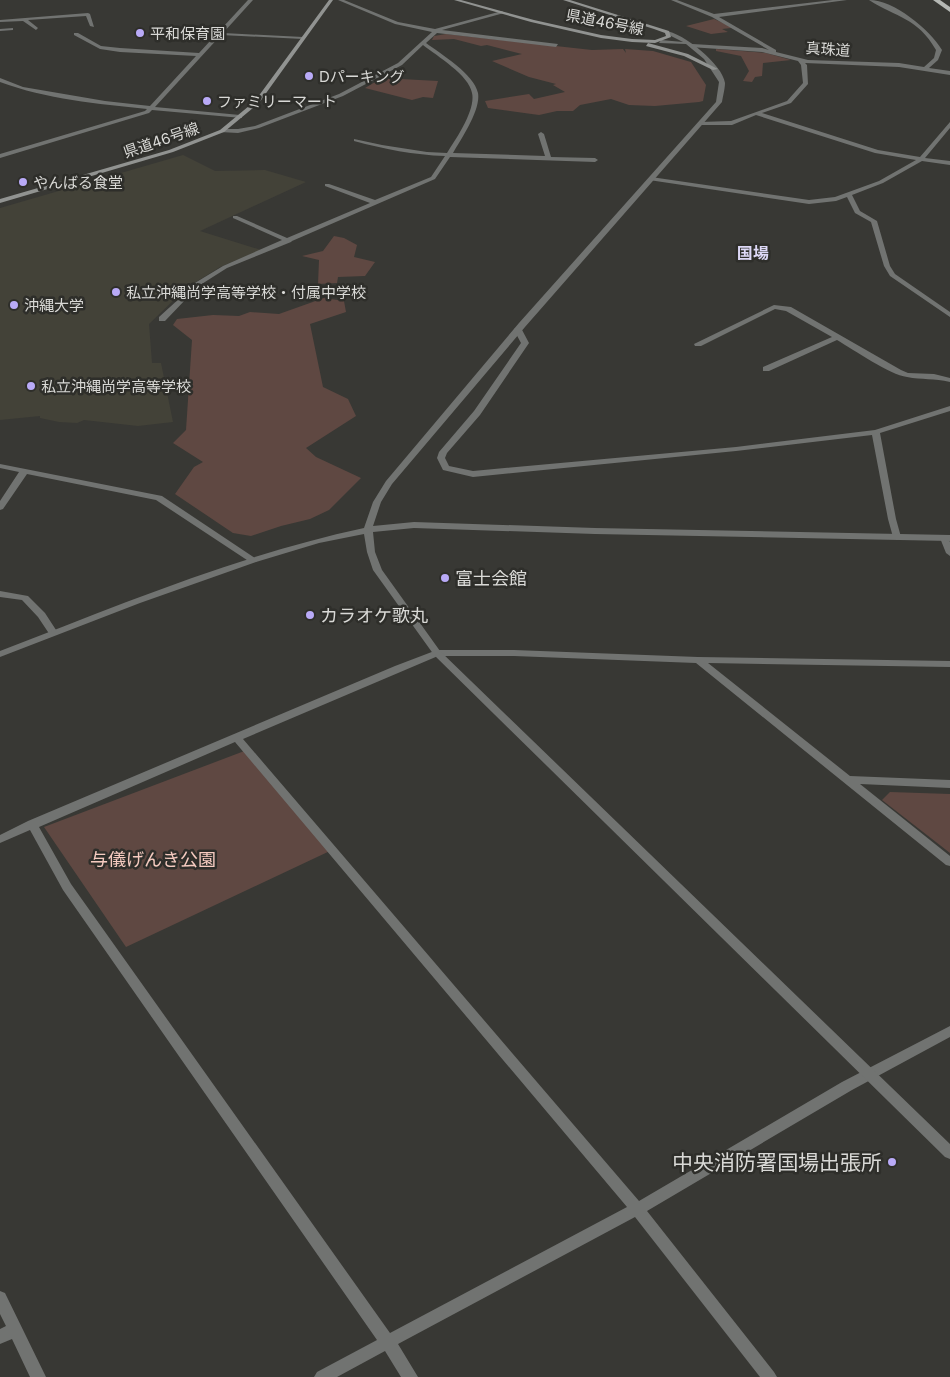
<svg xmlns="http://www.w3.org/2000/svg" width="950" height="1377" font-family="Inter,'Noto Sans JP',sans-serif">
<style>
.built{fill:#434238}
.green{fill:#5f4842}
.lines{fill:none;stroke-linecap:round;stroke-linejoin:round}
.minor{fill:#717371;fill-rule:evenodd}
.tertiary{fill:#717371;fill-rule:evenodd}
.secondary{fill:#919391;fill-rule:evenodd}
.trunk{fill:#b5b8b4;fill-rule:evenodd}
.poi-dot{fill:#b9aaf7;stroke:#2e2e2a;stroke-width:2}
.labels{text-anchor:middle;dominant-baseline:central;stroke-width:5;stroke-linejoin:round;paint-order:stroke}
.far-street-label{font-size:15px;fill:#d9d9d6;stroke:#2e2e2a}
.far-poi-label{font-size:15px;fill:#d9d9d6;stroke:#2e2e2a;text-anchor:start}
.far-quarter-label{font-size:16px;font-weight:bold;fill:#ddd8f6;stroke:#2e2e2a}
.poi-label{font-size:18px;fill:#d9d9d6;stroke:#2e2e2a;text-anchor:start}
.park-label{font-size:18px;fill:#f5cbc0;stroke:#2e2e2a}
.near-poi-label{font-size:21px;fill:#d9d9d6;stroke:#2e2e2a;text-anchor:end}
</style>
<rect width="100%" height="100%" fill="#383834"/>
<!-- built -->
<path class="built" d="M183 155 215 171 265 170 306 182 200 231 261 250 220 267 178 293 179 295 149 324 152 363H161L173 422 138 426 84 420 77 423 59 422 40 418V416L0 420V208Z"/>
<!-- green -->
<path class="green" d="M714 19 730 26 731 28 722 29 728 32 711 34 686 26Z
M446 34 592 50 623 49 626 53 625 49 653 51 691 62 706 85 703 101 699 102 655 106 629 105 611 99 580 105 573 111H557L539 115 488 108 485 101 529 94 534 99 565 92 553 85 556 84 529 77 492 61 522 54 487 45 481 46 454 39 432 40 434 36Z
M716 49 766 53 791 60 763 63 762 76 755 77 752 82 743 81 749 71 741 56 716 51Z
M382 78 438 81 433 98 423 97 412 100 365 88Z
M334 236 344 238 357 245 354 257 375 262 365 276 338 277 337 283 318 284 319 260 302 256 323 251Z
M324 298 344 301 346 312 310 324 323 387 348 399 356 416 306 448 316 457 361 478 329 510 310 519 281 526 251 536 233 533 175 494 194 467 203 462 173 443 186 430 192 340 173 325 177 319 213 315 239 316 250 312 279 314Z
M247 750 332 850 126 947 44 827Z
M890 792 950 794V853L882 800Z"/>
<g class="lines">
<!-- minor -->
<path class="minor" d="M248 0H253L223 33 303 37 305 38 303 39 221 35 155 107 240 115 242 116V118L152 110 149 113 0 158V154L145 111 147 109C98 104 46 99 0 82V78L23 87 105 101 150 106 196 56 120 52 100 49 74 35V33H78L101 46 120 48 199 53Z
M338 0H344L398 22 435 29 502 11 504 13 442 30 558 44 556 47 437 33 426 43C441 54 474 74 478 93 481 110 461 139 453 153L545 156 538 134 541 132 544 134 551 157 595 158 598 160 595 162 450 157 435 179 292 241 291 242 227 268 186 294 188 297 187 298 165 321H159V317L181 297 179 293 180 292 223 266 282 240 233 218V216H237L287 238 370 203 325 186V184H329L375 200 431 177 445 156C414 155 384 149 354 141V139L382 145 427 152 447 153C456 139 476 110 472 93 469 75 437 56 423 45L402 65 343 96 259 128 238 133 220 132 219 131 222 129H238L255 126 339 94 398 63 432 32 395 24Z
M671 0H677L714 14 833 0H847L719 17 776 50V52L808 60 899 63 924 67 934 58 936 50C917 17 897 18 869 0 894 0 929 29 942 50L938 60 929 68 950 71V75L899 67 805 63 807 65 808 84 791 103 762 113 878 150 920 157 950 122V128L925 158 950 161V165L922 161 883 183 852 195 860 211 877 221 890 266 895 274 950 312V317L890 276 884 266 871 222 855 213 847 197 836 201 809 204 649 180V178L651 177 809 200 835 197 879 181 916 160 875 153 756 115 732 125H698V123L700 122 731 121 787 101 803 83 801 65 798 61 762 52 690 47 692 44 762 48 769 50 712 17Z
M88 13 90 14 94 27 90 26 86 16 28 20 38 28 36 30 23 21 0 22V20Z
M13 28V30L0 31V29Z
M774 305 791 307 901 370 908 373 934 374 950 378V382C934 378 922 380 907 377 890 375 854 350 837 340L769 371H763V367L832 337 786 311 775 309 701 346H695L694 344Z
M515 328H521L529 343 480 415 447 453 445 458 449 466 473 471 736 447 875 430 950 406V411L880 433 896 519 901 537 897 540 893 537 888 519 872 435 736 451 473 477 443 470 437 458 439 452 474 411 521 343 514 330Z
M0 464 162 496 258 560 256 562H250L156 500 27 474 3 509 0 510V501L19 472 0 468Z
M944 535 947 536 950 542V556L946 553 940 538Z
M0 591 28 596 45 613 58 633 56 635H50L38 617 22 600 0 597Z
M437 650H514L698 657 950 661V667L708 663 850 776 950 780V788L860 784 950 856V866L946 865 696 663 514 656H438L243 739 639 1201 842 1082 950 1026V1037L852 1090 647 1211 774 1372 777 1377H760L635 1217 398 1344 418 1377H401L385 1351 337 1377H314L317 1372 377 1340 63 890 30 830 0 843V835L28 821 395 666ZM235 742 627 1207 390 1333 71 884 39 827Z
M0 1291 5 1293 46 1377H30L12 1339 0 1344V1329L6 1326 0 1314Z"/>
<!-- tertiary -->
<path class="tertiary" d="M665 31C683 32 723 65 725 83 725 88 723 96 722 102L525 327 392 484 381 502 373 526 414 522 595 528 950 535V541L595 534 414 528 373 532 375 552 382 570 440 651 950 1144V1159L945 1157 434 655 373 570 367 552 364 534 319 543 256 562 140 603 0 657V651C119 605 238 555 364 528L373 502 386 481 519 323 716 102 719 82 704 59 686 44 659 43 661 40 683 42 665 33Z"/>
<!-- secondary -->
<path class="secondary" d="M329 0H333L259 103 224 132 173 152 0 203V199L169 150 220 130 255 101Z
M454 0H461L534 20 601 35 632 39 655 40 666 36 665 33 654 29 563 0H570L669 31 671 37 655 43 632 42 601 38 531 22Z
M648 43 688 54 718 69 713 70 684 56 646 46Z"/>
<!-- trunk -->
<path class="trunk" d="M933 0H940L950 7V12Z"/>
</g>
<!-- markers -->
<g class="poi-dot">
<circle cx="140" cy="33" r="5"/>
<circle cx="309" cy="76" r="5"/>
<circle cx="207" cy="101" r="5"/>
<circle cx="23" cy="182" r="5"/>
<circle cx="116" cy="292" r="5"/>
<circle cx="14" cy="305" r="5"/>
<circle cx="31" cy="386" r="5"/>
<circle cx="445" cy="578" r="5"/>
<circle cx="310" cy="615" r="5"/>
<circle cx="892" cy="1162" r="5"/>
</g>
<g class="labels">
<!-- far-street labels -->
<g class="far-street-label">
<text transform="translate(605 22) rotate(11)">県道46号線</text>
<text transform="translate(828 49) rotate(4)">真珠道</text>
<text transform="translate(161 140) rotate(-19)">県道46号線</text>
</g>
<!-- far-poi labels -->
<g class="far-poi-label">
<text x="150" y="33">平和保育園</text>
<text x="319" y="76">Dパーキング</text>
<text x="217" y="101">ファミリーマート</text>
<text x="33" y="182">やんばる食堂</text>
<text x="126" y="292">私立沖縄尚学高等学校・付属中学校</text>
<text x="24" y="305">沖縄大学</text>
<text x="41" y="386">私立沖縄尚学高等学校</text>
</g>
<!-- far-quarter labels -->
<g class="far-quarter-label">
<text x="753" y="253">国場</text>
</g>
<!-- poi labels -->
<g class="poi-label">
<text x="455" y="578">富士会館</text>
<text x="320" y="615">カラオケ歌丸</text>
</g>
<!-- park labels -->
<g class="park-label">
<text x="153" y="859">与儀げんき公園</text>
</g>
<!-- near-poi labels -->
<g class="near-poi-label">
<text x="882" y="1162">中央消防署国場出張所</text>
</g>
</g>
</svg>
